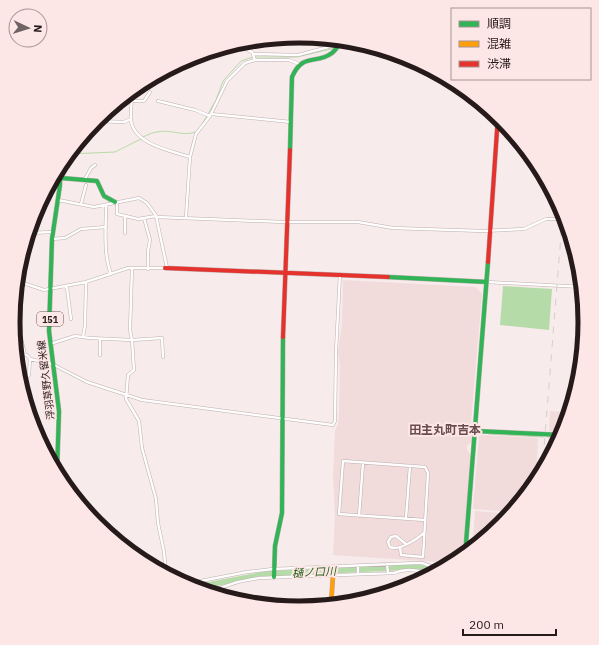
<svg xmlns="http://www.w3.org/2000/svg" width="599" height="645" font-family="'IBM Plex Sans','Noto Sans JP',sans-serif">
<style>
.built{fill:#f1dbdb}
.water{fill:#b5dca8}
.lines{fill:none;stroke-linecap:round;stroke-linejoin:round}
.stream{stroke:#b5dca8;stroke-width:1}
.river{stroke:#b5dca8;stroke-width:5.5}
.street-casing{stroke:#bcb0b0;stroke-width:3.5}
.fast-casing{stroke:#bcb0b0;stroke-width:5}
.slow-casing{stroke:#bcb0b0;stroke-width:5}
.jam-casing{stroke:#bcb0b0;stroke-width:5}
.street{stroke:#fefcfc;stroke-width:2.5}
.fast{stroke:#30b455;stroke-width:4}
.slow{stroke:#ff9f0a;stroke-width:4}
.jam{stroke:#e5322d;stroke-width:4}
.rail{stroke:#d3cfcf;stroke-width:1;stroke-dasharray:7 7;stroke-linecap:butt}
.labels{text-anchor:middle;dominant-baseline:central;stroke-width:4;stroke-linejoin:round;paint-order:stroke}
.shield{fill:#fde6e6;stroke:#675757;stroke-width:1}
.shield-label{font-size:9px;font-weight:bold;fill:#271a1a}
.street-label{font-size:10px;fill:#271a1a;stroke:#fde6e6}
.water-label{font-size:11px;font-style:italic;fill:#29621c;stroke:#fde6e6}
.quarter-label{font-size:12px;font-weight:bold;fill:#6b4c4c;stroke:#fde6e6}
.rim{fill:none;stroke:#271a1a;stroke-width:5}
</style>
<rect width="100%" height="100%" fill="#f8ebeb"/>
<!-- built -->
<path class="built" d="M343 280 476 287 482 294 470 434 472 441 467 446V450L471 455 463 557 454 563 333 555 335 518 333 475 335 431 338 424 339 411 340 365 338 352 342 323Z
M550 411 565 412 564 432 549 431Z
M482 435 538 438 536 484 513 512 473 509 479 436Z
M549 436 562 437 547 464Z
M475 511 511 514 502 525 472 550Z"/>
<!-- water -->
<path class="water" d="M503 286 552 289 549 330 500 325Z"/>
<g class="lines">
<!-- stream -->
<path class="stream" d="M340 47 346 41
M201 126 216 100 223 81 241 61 253 57H297L335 48
M143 137C168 124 177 138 196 132
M69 154 115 152 141 139
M489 434 543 437
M547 437H553"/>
<!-- river -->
<path class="river" d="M192 588 265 574 410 567 426 568 437 573"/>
<defs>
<path id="street" d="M234 44 252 52 255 60H289L299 64
M254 54 298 55 340 44
M180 63 192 62V57
M145 82 154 80 156 76
M133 90C132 100 130 112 131 121 135 145 172 151 190 157
M132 101H144L150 92
M158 101 195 110 210 116
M211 114 291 122
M96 121 124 122 131 119
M85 179 91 168 95 165
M58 200 94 207 139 198 147 203 157 217 283 222H358L393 228 483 231 524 229 546 219H566
M117 202V214L138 219 156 216 167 268
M81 204 86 185
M106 205C106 227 103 253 111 274
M186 217 190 157 196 134 210 116 227 81 245 63 255 60
M144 218 150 240 148 251V269
M29 233 53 232
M125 233V216
M52 239 65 238 81 229 106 227
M132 268 130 330 132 340 134 370 128 375 126 399 139 421 142 448 156 499 158 523 164 552 166 574
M17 281 44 290 86 282 128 268H165
M487 282 583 287
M65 286 67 288 71 319
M14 336 22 342 25 355H27L30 359 52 364 87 382 142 400 333 425 335 421 336 351 340 274
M83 337 85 325 86 282
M50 344 75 336 90 338 132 340 162 338 163 357
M100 355V339
M20 383 29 375 30 359
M359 516 363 463
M406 518 410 466
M406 544 396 536 391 537 388 542 390 547C400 551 417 539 424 533
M400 547 401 555 423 557 428 473 425 467 343 461 339 514 425 520
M387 564 388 573
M358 566V574
M185 584 247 572 273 569 416 563H422L441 570
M210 593C226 584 241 581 259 578L394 573C406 568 421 570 432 575"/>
<path id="fast" d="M290 150 292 77C303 52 316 65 332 53 337 49 339 44 342 40
M61 178 97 181 104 196 115 202
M388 277 487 282
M475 431 563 435
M57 473 59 411 49 331 52 239 60 185V165
M465 556 488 262
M274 577 275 546 282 513 283 337"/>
<path id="slow" d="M331 606 333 575"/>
<path id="jam" d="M488 262 498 116
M165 268 388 277
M283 337 290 150"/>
</defs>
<!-- street casing -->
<use href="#street" class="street-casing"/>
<!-- fast casing -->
<use href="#fast" class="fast-casing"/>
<!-- slow casing -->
<use href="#slow" class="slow-casing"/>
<!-- jam casing -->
<use href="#jam" class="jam-casing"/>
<!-- street -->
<use href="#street" class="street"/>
<!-- fast -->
<use href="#fast" class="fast"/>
<!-- slow -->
<use href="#slow" class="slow"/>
<!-- jam -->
<use href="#jam" class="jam"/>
<!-- rail -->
<path class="rail" d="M542 473 563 210"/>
</g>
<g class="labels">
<!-- shield labels -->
<rect class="shield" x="37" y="312" width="26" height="14" rx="3"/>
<g class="shield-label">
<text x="50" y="319">151</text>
</g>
<!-- street labels -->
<g class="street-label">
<text transform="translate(46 380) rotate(-97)">浮羽草野久留米線</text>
</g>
<!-- water labels -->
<g class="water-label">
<text transform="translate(314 572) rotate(-3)">樋ノ口川</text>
</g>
<!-- quarter labels -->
<g class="quarter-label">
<text x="445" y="429">田主丸町吉本</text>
</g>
</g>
<!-- crop -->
<path d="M0 0H599V645H0ZM20 322a279 279 0 1 1 558 0a279 279 0 1 1-558 0Z" fill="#fde6e6" fill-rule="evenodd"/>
<path class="rim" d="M20 322a279 279 0 1 1 558 0a279 279 0 1 1-558 0Z"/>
<!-- legend -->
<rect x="451" y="8" width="140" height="72" fill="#fde6e6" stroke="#a79494"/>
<rect x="459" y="21" width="20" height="6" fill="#30b455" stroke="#a79494"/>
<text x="487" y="28" font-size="12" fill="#271a1a">順調</text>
<rect x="459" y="41" width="20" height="6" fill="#ff9f0a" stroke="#a79494"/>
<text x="487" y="48" font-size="12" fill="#271a1a">混雑</text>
<rect x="459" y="61" width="20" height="6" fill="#e5322d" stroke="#a79494"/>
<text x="487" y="68" font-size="12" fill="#271a1a">渋滞</text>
<!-- north arrow -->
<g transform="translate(28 28) rotate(94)"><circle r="19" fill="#fde6e6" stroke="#a79494"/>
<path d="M0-3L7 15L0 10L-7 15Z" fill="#706363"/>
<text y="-6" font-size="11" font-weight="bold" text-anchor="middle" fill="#271a1a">N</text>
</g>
<!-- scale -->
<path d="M463 629v6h93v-6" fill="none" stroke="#271a1a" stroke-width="2"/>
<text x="469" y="629" font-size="12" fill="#271a1a" stroke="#fde6e6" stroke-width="3" paint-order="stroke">200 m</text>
</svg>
